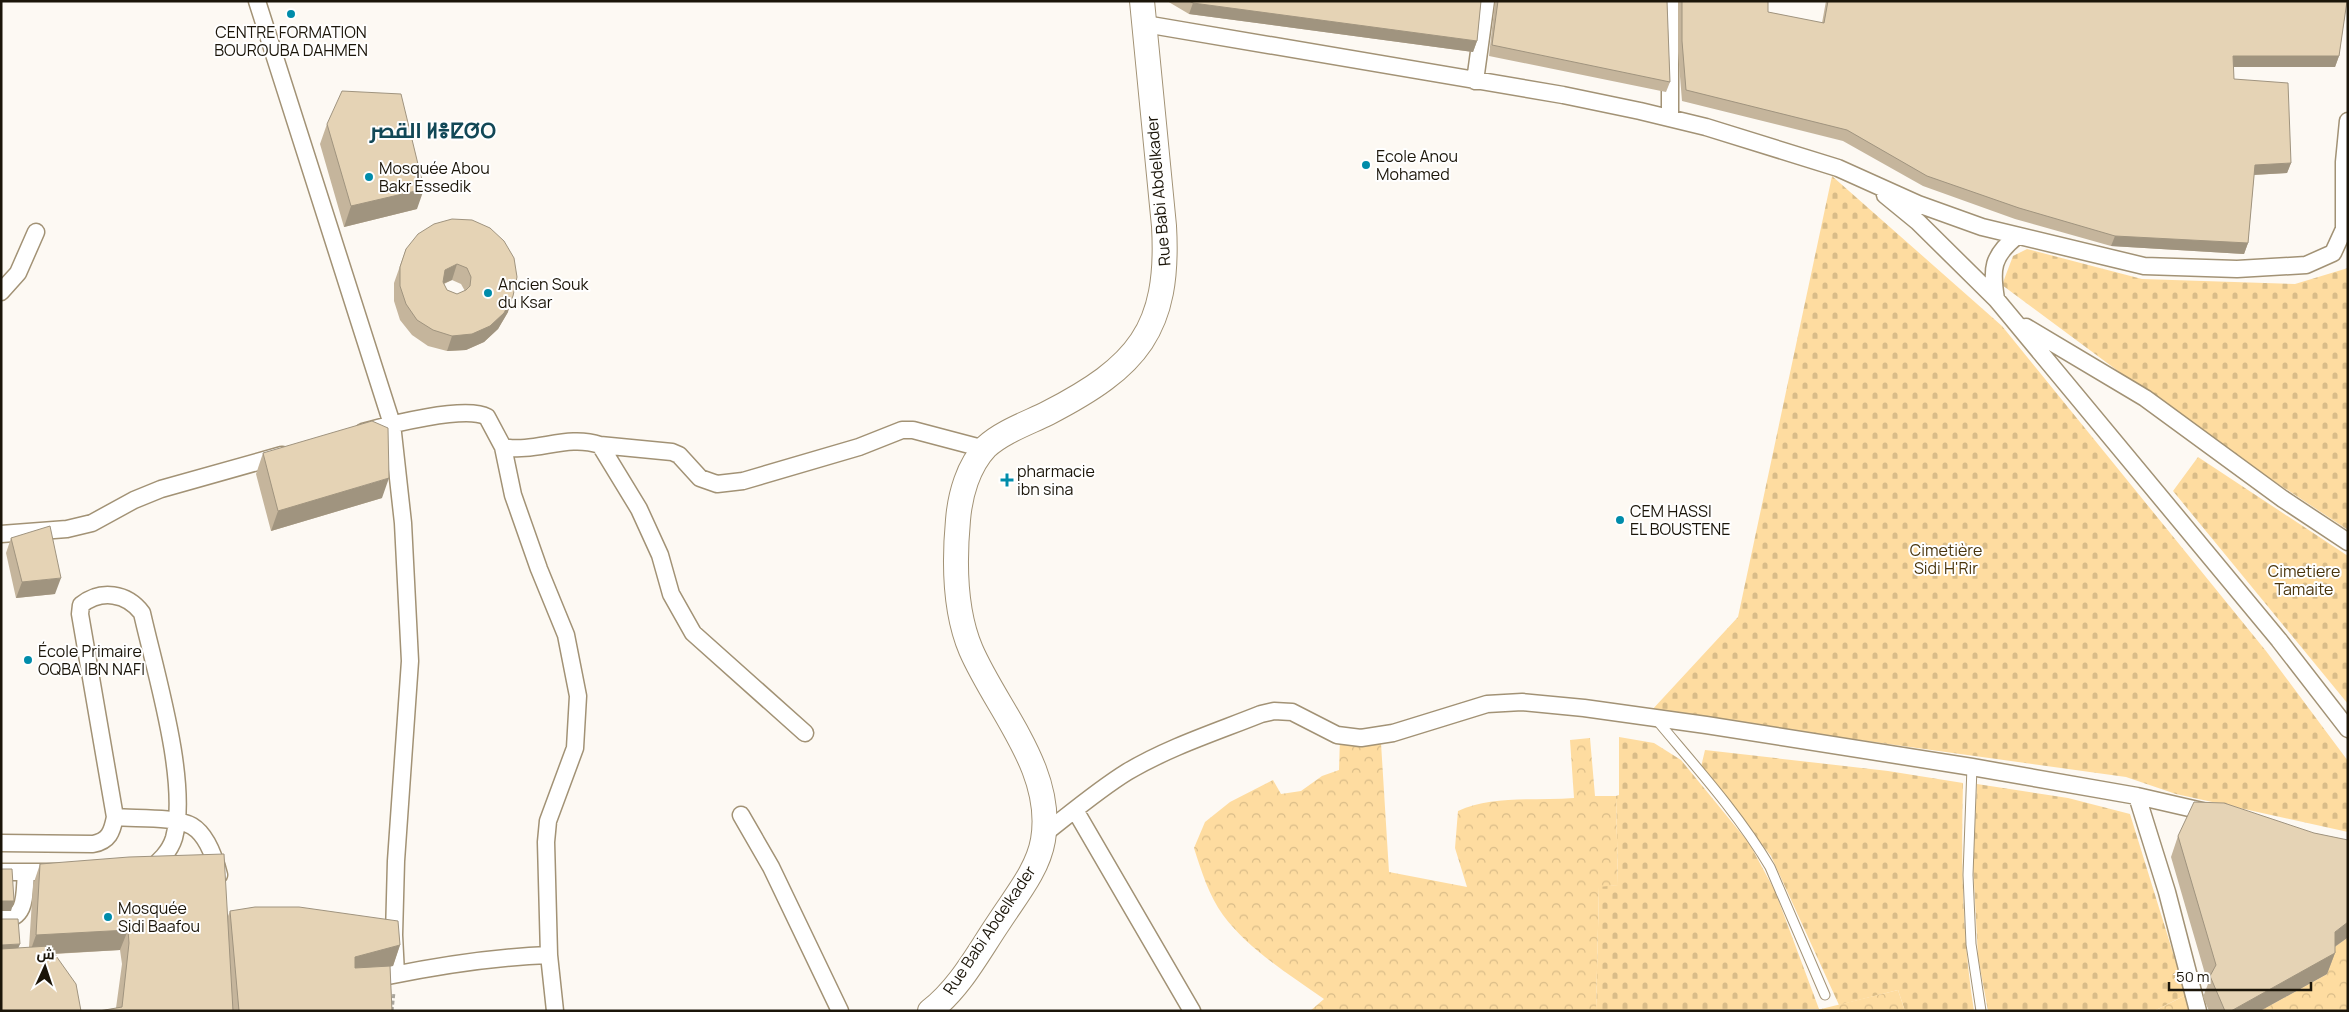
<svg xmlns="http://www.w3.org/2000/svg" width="2349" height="1012" font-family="Manrope,Cairo,'Noto Sans Tifinagh',sans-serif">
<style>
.cemetery{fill:url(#cemetery-stones)}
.park{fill:url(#park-crowns)}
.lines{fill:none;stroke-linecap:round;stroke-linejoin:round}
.lane-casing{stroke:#a29275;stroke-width:11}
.street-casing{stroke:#a29275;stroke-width:19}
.secondary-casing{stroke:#a29275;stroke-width:26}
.path{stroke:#a9a59c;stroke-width:3;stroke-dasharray:4 2.5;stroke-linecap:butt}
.lane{stroke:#fff;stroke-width:9}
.street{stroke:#fff;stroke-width:16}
.secondary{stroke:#fff;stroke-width:24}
.wall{fill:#c5b59c;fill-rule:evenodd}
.shaded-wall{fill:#a0947f}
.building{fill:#e5d3b5;stroke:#a0947f;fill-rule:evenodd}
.poi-dot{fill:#008caa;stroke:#fff;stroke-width:2}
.labels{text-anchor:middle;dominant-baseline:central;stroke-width:4;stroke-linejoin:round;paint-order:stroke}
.poi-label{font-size:16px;fill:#1b1509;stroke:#fff;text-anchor:start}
.street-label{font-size:16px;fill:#1b1509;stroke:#fff}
.park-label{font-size:16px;fill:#4a350c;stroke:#fff}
.district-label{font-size:21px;font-weight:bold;fill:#124857;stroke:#fff}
</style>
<defs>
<pattern id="cemetery-stones" width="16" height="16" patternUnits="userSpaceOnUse" patternTransform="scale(1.25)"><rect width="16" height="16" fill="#fedca0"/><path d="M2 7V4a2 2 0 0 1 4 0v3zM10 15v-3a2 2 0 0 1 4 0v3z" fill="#d9bc88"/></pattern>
<pattern id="park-crowns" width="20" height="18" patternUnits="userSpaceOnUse" patternTransform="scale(1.25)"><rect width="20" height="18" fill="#fedca0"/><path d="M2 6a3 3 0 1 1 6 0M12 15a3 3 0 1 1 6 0" fill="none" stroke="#d9bc88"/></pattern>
</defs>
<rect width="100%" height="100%" fill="#fdf9f3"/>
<!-- cemetery -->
<path class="cemetery" d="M1832 176 2002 326 2266 651 2348 761V832L2176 794 2126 777 1651 711 1738 617Z
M2027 249 2142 279 2295 284 2348 268V530L2207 437 2002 285 2013 256Z
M2198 457 2348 556V704L2173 491Z
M1619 737 1654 743 1681 760 1749 843 1775 891 1819 1009 1596 1011 1599 886 1618 885 1616 796 1619 795Z
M1705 750 1888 771 1963 783C1961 860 1962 935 1974 1011H1905L1898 990 1839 1005 1771 856 1701 767Z
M1977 784 2068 798 2130 814 2186 995 2154 1011H1988L1978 957 1973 864Z"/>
<!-- park -->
<path class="park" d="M1340 737 1381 743 1389 872 1467 887 1455 848 1458 811C1492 795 1536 801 1574 798L1570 740 1590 738 1595 796H1616L1618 885 1599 887 1596 1011H1310L1324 999C1289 974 1249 950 1223 915 1209 896 1201 870 1194 848L1205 822 1230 802 1273 780 1281 794 1301 791 1322 776 1339 770Z
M2347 938 2348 1011H2260L2327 974V952Z
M1898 990 1905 1011H1813Z
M2186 995 2190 1011H2154Z"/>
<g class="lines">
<defs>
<path id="lane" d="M1655 718C1695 766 1738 813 1770 867L1825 995
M1972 767 1968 875 1971 944 1981 1011"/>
<path id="street" d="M257 1 392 424 403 523 410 661 396 861 394 935 396 974
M1670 1V118
M1145 24 1563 95 1640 111 1706 127 1838 168 1918 204 1982 227 2144 266 2237 269 2306 265 2333 253 2344 229V162L2348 121
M1475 81 1486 1
M1885 195 1918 222 1996 299 2279 640 2348 729
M1 292 18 273 36 232
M1996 299C1991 269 1992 256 2017 236
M2026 327 2145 398 2283 499 2348 542
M363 432C388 425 466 405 487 417L503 447C536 453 567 434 600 445L639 509 660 555 671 594 693 633 805 733
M600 445 672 452 679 455 700 478 717 484 743 481 859 447 902 430H913L985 449
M503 447 513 495 539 569 566 635 578 696 575 748 548 821 546 842 549 955 555 1011
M1 534 67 529 92 523 134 500 161 489 282 455
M2137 796 2167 892 2198 1011
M1075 810 1192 1011
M741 815 771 867 840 1011
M115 817C135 819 175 816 192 826 207 835 215 859 219 875
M1044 834C1071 813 1098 790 1127 772 1169 747 1216 732 1261 714L1274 711 1292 712 1337 735 1361 738 1393 733 1487 704 1522 702 1584 708 1706 725 1972 767 2137 796 2211 813
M1 843 93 844C109 841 112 832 115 817L80 614 81 605C101 589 127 593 142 613 155 671 189 781 174 838 170 851 159 863 148 870
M1 872H59
M1 919C28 920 24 892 26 872
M388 976C442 965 494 957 549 955"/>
<path id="secondary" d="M930 1011C960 988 978 953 999 922 1015 897 1038 870 1043 840 1055 770 997 710 971 650 954 610 954 563 958 520 960 495 968 466 986 447 1002 432 1028 423 1048 413 1137 367 1170 330 1164 226L1142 1"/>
</defs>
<!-- lane casing -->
<use href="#lane" class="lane-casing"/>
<!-- street casing -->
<use href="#street" class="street-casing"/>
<!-- secondary casing -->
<use href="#secondary" class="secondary-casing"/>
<!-- path -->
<path class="path" d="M392 1011 394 992"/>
<!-- lane -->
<use href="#lane" class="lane"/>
<!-- street -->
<use href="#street" class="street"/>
<!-- secondary -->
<use href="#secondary" class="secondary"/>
</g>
<!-- wall -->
<path class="wall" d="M1167 1H1481L1477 41 1473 52 1189 14Z
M1495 1H1667L1670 82 1666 92 1489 56Z
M1678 1H1768V12L1822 23 1826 1H2347L2339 56 2335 67H2233L2234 79 2291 163 2287 173 2254 175 2248 243 2244 254 2111 246 2015 219 1923 186 1843 141 1682 101 1678 52Z
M327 124 417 209 344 227 320 144Z
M490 228 508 312 498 329 484 342 466 350 447 351 428 346 412 335 400 320 394 301V283L406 249ZM452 280 461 284 465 291 457 294 447 290 444 284Z
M263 453 382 498 271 531 256 474Z
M11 538 55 594 16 598 6 553Z
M2314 833 2348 840V939L2347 938 2335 947V953L2327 974 2260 1011H2209L2203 997 2208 984 2171 857 2178 836Z
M40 864 228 916 230 911 400 945 393 966H390L392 1011H99L116 1008 122 964 120 950 55 954 29 947 33 885Z"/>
<!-- shaded-wall -->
<path class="shaded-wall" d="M1193 3 1477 41 1473 52 1189 14Z
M2233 56H2339L2335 67H2229Z
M2291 163 2287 173 2251 175 2255 165Z
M424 189 417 209 344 227 351 206Z
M2115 236 2248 243 2244 254 2111 246Z
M457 264 452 280 440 285 445 270Z
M513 296 508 312 498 329 484 342 466 350 447 351 452 336Z
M389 478 382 498 271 531 278 511Z
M61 578 55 594 16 598 22 582Z
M1 901H14L11 911H1Z
M2348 922V935L2347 938 2327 952 2335 932Z
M128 930 120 950 29 955 36 935Z
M20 944 16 954 1 955V945Z
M400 945 393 966 347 977 355 957Z
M2335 953 2327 974 2260 1011H2231Z"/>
<!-- building -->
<path class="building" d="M1189 1H1481L1477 41 1193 3Z
M1498 1H1667L1670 82 1492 45Z
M1682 1H1768V12L1824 23 1828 1H2347L2339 56H2233L2234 79 2288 83 2291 163 2255 165 2248 243 2115 236 2019 208 1927 176 1847 130 1686 90 1682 41Z
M342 91 401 94 424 189 351 206 327 124Z
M452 219 472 220 490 228 504 241 514 258 517 277 513 296 504 313 490 326 472 334 452 336 433 330 417 320 406 304 400 286V267L406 249 418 234 434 224ZM457 264 467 268 471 277 470 286 466 290 457 294 447 290 443 282 445 270Z
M372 421 388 428 389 478 278 511 263 453Z
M50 526 61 578 22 582 11 538Z
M2194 802 2224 803 2314 833 2348 840V922L2335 932V953L2231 1011H2225L2210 976 2216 965 2178 836Z
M224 854 233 1011H99L122 1007 129 943 128 930 36 935 40 864 129 857Z
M1 869H12L14 901H1Z
M255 907H299L398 921 400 945 355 957V968L390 966 392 1011H239L230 911Z
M1 919H18L20 944 1 945Z
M49 946 76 984 81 1011H1V949Z"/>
<!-- markers -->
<g class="poi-dot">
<circle cx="291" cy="14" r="5"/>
<circle cx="1366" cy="165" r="5"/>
<circle cx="369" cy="177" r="5"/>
<circle cx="488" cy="293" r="5"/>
<path d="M1004.5 472.5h5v5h5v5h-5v5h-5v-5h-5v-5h5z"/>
<circle cx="1620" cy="520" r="5"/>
<circle cx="28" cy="660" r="5"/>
<circle cx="108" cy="917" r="5"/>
</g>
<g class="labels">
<!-- poi labels -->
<g class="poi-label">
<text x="291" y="32" text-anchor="middle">CENTRE FORMATION<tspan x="291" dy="18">BOUROUBA DAHMEN</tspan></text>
<text x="1376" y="156">Ecole Anou<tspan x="1376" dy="18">Mohamed</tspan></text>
<text x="379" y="168">Mosquée Abou<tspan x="379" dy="18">Bakr Essedik</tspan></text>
<text x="498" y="284">Ancien Souk<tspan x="498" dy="18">du Ksar</tspan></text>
<text x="1017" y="471">pharmacie<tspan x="1017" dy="18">ibn sina</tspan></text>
<text x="1630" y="511">CEM HASSI<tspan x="1630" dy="18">EL BOUSTENE</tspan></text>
<text x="38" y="651">École Primaire<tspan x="38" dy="18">OQBA IBN NAFI</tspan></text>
<text x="118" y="908">Mosquée<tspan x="118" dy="18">Sidi Baafou</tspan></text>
</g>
<!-- street labels -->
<g class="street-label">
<text transform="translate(1158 191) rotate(-95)">Rue Babi Abdelkader</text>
<text transform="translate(989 930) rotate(-56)">Rue Babi Abdelkader</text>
</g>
<!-- park labels -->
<g class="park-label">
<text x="1946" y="550">Cimetière<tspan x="1946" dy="18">Sidi H'Rir</tspan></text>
<text x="2304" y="571">Cimetiere<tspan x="2304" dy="18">Tamaite</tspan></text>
</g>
<!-- district labels -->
<g class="district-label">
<text x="433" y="130">القصر ⵍⴻⵇⵚⵔ</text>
</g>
</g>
<!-- border -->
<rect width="2349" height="1012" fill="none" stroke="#1b1509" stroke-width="5"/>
<!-- north arrow -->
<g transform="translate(45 967) rotate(3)" stroke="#ffffff" stroke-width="4" paint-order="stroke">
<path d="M0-4L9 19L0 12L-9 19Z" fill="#1b1509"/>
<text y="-8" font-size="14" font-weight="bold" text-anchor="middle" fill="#1b1509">ش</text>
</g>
<!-- scale -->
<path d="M2169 982v8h142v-8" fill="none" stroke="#1b1509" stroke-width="2.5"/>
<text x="2176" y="982" font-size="15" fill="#1b1509" stroke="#ffffff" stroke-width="4" paint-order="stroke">50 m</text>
</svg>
